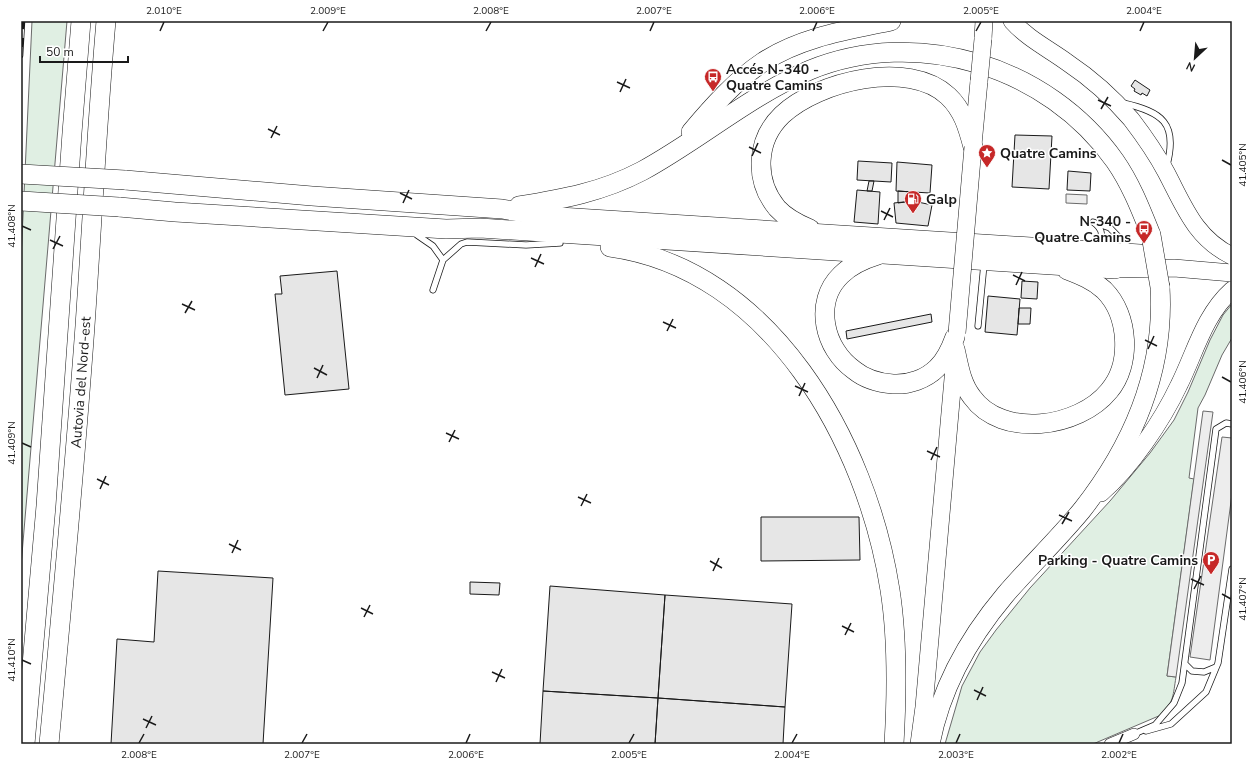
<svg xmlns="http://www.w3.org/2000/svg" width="1253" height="765" font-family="'Nunito Sans',sans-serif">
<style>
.green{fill:#e0efe3;stroke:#6a6a6a}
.parking{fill:#ededed;stroke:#6a6a6a}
.building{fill:#e6e6e6;stroke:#1a1a1a}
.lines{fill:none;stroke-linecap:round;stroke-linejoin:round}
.lane-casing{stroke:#1a1a1a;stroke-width:7}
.street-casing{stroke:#1a1a1a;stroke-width:12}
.primary-casing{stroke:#1a1a1a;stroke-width:18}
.highway-casing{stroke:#1a1a1a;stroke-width:20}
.lane{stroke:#fff;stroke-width:5.5}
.street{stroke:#fff;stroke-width:11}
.primary{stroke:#fff;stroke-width:17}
.highway{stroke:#fff;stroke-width:19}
.rail-casing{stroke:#1a1a1a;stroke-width:4.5}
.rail{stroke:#fff;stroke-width:3;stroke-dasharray:9;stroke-linecap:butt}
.primary-bridge-casing{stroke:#1a1a1a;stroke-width:18;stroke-linecap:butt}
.highway-bridge-casing{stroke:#1a1a1a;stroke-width:20;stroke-linecap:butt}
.primary-bridge{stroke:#fff;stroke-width:17}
.highway-bridge{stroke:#fff;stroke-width:19}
.ticks{fill:none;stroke:#1a1a1a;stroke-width:1.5}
.labels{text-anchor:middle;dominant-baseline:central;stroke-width:3;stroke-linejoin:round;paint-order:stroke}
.poi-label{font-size:14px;font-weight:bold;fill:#1a1a1a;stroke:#fff;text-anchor:start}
.street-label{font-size:14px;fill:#1a1a1a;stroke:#fff}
.neatline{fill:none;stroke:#1a1a1a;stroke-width:1.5}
.ticks-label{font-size:10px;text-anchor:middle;fill:#1a1a1a}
</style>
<rect width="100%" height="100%" fill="#fff"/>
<!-- green -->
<path class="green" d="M32 21H67L21 566V259Z
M1232 304V338L1222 355 1205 395 1198 408 1189 478 1194 479 1167 676 1176 677C1173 695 1174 702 1161 715L1093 744H945L962 686 980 652 996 630 1030 588 1110 501 1150 453 1174 420 1188 392 1210 340 1223 315Z"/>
<!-- parking -->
<path class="parking" d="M1066 194 1087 195V204L1066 203Z
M1203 411 1213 412 1176 677 1167 676Z
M1222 437 1232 438V494L1210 660 1190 657Z"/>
<!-- building -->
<path class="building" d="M1135 80 1150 90 1147 96 1142 93 1141 95 1134 91 1135 89 1131 86Z
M1015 135 1052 136 1049 189 1012 187Z
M858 161 892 163 891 182 857 180Z
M897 162 932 165 930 193 896 191Z
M1068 171 1091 173 1090 191 1067 190Z
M869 181H874L872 191H867Z
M857 190 880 192 878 224 854 222Z
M898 191 913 192V201L898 203Z
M913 201 932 205 928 226 896 223 894 203Z
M337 271 349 389 285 395 275 294H282L280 276Z
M1022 281 1038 282 1037 299 1021 298Z
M988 296 1020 299 1017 335 985 332Z
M1019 308H1031L1030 324H1018Z
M931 314 932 322 847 339 846 331Z
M761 517H859L860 560 761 561Z
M158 571 273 578 263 744H111L117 639 154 642Z
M470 582 500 583 499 595 470 594Z
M550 586 665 595 658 698 543 691Z
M665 595 792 604 785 707 658 698Z
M543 691 658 698 655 744H540Z
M658 698 785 707 783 744H655Z"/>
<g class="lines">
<defs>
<path id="lane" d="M1123 103C1162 112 1178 123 1167 165
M417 235 433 246 443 260
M1094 247C1104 237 1104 230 1093 222L1110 228 1129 248
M433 290 443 260 461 244 467 242 526 245 560 243
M978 326 984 264
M1185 664 1192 671 1204 672 1216 667
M1146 731 1171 724 1206 692 1218 663 1232 569
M1134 734 1155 725 1174 703 1182 683 1216 429 1226 423 1232 424"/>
<path id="street" d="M1110 744 1134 734"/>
<path id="primary" d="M1012 21C1028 39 1049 49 1068 63 1092 79 1112 97 1131 119 1144 136 1156 153 1166 172 1184 206 1195 238 1232 256
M983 39 984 21
M973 145 979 81
M1115 269 1174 268 1232 273
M1101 493C1131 467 1162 421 1179 385 1195 353 1204 315 1232 290
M919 744 924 707 955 356"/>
<g id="highway">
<path d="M691 132C712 107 736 80 763 62 801 37 848 30 891 21"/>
<path d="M125 180 312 196 502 209 544 216 1140 254"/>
<path d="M519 206C563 199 602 192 642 171 699 140 749 96 810 70 918 26 1048 66 1115 161 1131 184 1141 210 1151 235"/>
<path d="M119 207 175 212 446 229 480 228 1115 269"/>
<path d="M810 229C798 224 786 218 777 208 754 180 756 140 782 115 818 81 909 59 948 96 963 110 968 128 973 147"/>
<path d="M610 247C771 269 867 442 890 590 898 641 897 693 894 744"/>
<path d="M878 255C865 259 851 265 841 275 813 302 824 349 854 370 865 379 879 383 893 384 909 385 926 379 937 368 946 360 951 348 955 337"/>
<path d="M955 349C959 366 961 383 972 397 1002 439 1079 428 1109 391 1132 364 1129 315 1104 290 1093 280 1080 275 1067 270"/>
<path d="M25 744 46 506 72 133 81 21"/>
<path id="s1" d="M49 744C62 605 75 466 85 326 92 225 97 123 106 21"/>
<path d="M930 744C941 687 968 639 1005 595 1030 566 1058 539 1082 510 1133 445 1165 370 1160 287"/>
</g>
</defs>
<!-- lane casing -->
<use href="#lane" class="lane-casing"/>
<!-- street casing -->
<use href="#street" class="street-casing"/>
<!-- primary casing -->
<use href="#primary" class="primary-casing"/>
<!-- highway casing -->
<use href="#highway" class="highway-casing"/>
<!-- lane -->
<use href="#lane" class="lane"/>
<!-- street -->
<use href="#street" class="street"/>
<!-- primary -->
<use href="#primary" class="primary"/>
<!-- highway -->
<use href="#highway" class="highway"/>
<defs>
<path id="rail" d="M21 56 23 21"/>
</defs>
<!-- rail casing -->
<use href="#rail" class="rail-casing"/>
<!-- rail -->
<use href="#rail" class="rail"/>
<defs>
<path id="primary-bridge" d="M979 81 983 39
M957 333 973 147"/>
<path id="highway-bridge" d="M21 174 125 180
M21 201 119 207
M1151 235 1160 287"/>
</defs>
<!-- primary-bridge casing -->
<use href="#primary-bridge" class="primary-bridge-casing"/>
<!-- highway-bridge casing -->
<use href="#highway-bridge" class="highway-bridge-casing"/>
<!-- primary-bridge -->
<use href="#primary-bridge" class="primary-bridge"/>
<!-- highway-bridge -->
<use href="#highway-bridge" class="highway-bridge"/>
</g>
<!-- ticks -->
<path class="ticks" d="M160 31 164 22M323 31 328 22M486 31 491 22M650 31 654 22M813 31 817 22M976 31 981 22M1140 31 1144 22M617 82 630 88M620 92 626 79M1098 100 1111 106M1101 109 1108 97M268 129 280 135M271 138 277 126M749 147 761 153M752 156 758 143M1222 160 1231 165M400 193 412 199M403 203 409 190M881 211 893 217M884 220 890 208M22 226 31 230M50 240 63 246M53 249 60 236M531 258 544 264M535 267 541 254M1013 275 1025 281M1016 285 1022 272M182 304 195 310M185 313 192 301M663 322 676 328M667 331 673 319M1145 340 1157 346M1148 349 1154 336M314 368 327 375M1222 377 1231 382M317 378 323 365M795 386 808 392M799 396 805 383M446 433 459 439M449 442 455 430M22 443 31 447M927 451 940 457M931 460 937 447M97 479 109 485M100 489 106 476M578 497 591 503M581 506 587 494M1059 515 1072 521M1062 524 1069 512M229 544 241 550M232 553 238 540M710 561 722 568M713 571 719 558M1191 579 1204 585M1194 589 1201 576M1222 594 1231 599M361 608 373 614M364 617 370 605M842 626 854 632M845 635 851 623M22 660 31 664M492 672 505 678M496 682 502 669M974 690 986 696M977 700 983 687M143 719 156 725M146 728 152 716M139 743 144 734M302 743 307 734M466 743 470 734M629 743 634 734M792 743 797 734M956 743 960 734M1119 743 1123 734"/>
<!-- icons -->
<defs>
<symbol id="bus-pin" viewBox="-11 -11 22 30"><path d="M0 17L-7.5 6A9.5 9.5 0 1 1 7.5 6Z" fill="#c62828" stroke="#fff"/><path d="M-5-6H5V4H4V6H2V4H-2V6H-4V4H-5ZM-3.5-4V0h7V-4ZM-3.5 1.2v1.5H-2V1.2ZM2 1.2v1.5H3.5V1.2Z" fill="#fff"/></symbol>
<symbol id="sight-pin" viewBox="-11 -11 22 30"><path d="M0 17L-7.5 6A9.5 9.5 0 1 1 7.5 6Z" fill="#c62828" stroke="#fff"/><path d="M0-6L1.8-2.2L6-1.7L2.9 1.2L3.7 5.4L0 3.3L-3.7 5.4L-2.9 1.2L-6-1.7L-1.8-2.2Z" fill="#fff"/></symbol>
<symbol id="fuel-pin" viewBox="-11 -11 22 30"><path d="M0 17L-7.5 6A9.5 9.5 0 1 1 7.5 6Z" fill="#c62828" stroke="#fff"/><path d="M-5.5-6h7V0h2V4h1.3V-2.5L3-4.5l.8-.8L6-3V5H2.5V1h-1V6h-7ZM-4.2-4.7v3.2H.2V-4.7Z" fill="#fff"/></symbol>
<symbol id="parking-pin" viewBox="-11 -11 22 30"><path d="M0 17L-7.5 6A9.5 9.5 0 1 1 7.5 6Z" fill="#c62828" stroke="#fff"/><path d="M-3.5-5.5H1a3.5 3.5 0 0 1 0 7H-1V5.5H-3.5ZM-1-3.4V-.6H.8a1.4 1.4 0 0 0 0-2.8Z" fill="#fff"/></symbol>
</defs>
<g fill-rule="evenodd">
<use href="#bus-pin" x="703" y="67" width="20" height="27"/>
<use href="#sight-pin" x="977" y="143" width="20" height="27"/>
<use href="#fuel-pin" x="903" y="189" width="20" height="27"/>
<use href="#bus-pin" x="1134" y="219" width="20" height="27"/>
<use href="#parking-pin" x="1201" y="550" width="20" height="27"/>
</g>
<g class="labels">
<!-- poi labels -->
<g class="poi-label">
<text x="726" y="69">Accés N-340 -<tspan x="726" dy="16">Quatre Camins</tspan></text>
<text x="1000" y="153">Quatre Camins</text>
<text x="926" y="199">Galp</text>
<text x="1131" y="221" text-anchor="end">N-340 -<tspan x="1131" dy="16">Quatre Camins</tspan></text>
<text x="1198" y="560" text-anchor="end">Parking - Quatre Camins</text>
</g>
<!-- street labels -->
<g class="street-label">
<text stroke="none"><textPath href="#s1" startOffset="363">Autovia del Nord-est</textPath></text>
</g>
</g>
<!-- border -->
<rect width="1253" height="765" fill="none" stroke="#ffffff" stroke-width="44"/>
<!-- north arrow -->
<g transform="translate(1195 58) rotate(206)" stroke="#ffffff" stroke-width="3" paint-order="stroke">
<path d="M0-3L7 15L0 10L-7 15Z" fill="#1a1a1a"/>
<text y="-6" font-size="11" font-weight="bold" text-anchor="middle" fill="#1a1a1a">N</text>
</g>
<!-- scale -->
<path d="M40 56v6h88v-6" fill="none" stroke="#1a1a1a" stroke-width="2"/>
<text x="46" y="56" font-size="12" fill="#1a1a1a" stroke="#ffffff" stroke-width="3" paint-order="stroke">50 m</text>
<rect x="22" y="22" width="1209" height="721" class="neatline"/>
<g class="ticks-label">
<text x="164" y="14">2.010°E</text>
<text x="328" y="14">2.009°E</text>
<text x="491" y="14">2.008°E</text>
<text x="654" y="14">2.007°E</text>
<text x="817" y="14">2.006°E</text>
<text x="981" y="14">2.005°E</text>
<text x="1144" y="14">2.004°E</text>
<text transform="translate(1242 165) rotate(-90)" y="4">41.405°N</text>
<text transform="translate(11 226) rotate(-90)" y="4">41.408°N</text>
<text transform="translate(1242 382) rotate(-90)" y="4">41.406°N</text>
<text transform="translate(11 443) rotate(-90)" y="4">41.409°N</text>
<text transform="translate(1242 599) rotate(-90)" y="4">41.407°N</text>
<text transform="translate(11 660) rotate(-90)" y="4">41.410°N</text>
<text x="139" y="758">2.008°E</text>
<text x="302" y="758">2.007°E</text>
<text x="466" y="758">2.006°E</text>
<text x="629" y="758">2.005°E</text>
<text x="792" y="758">2.004°E</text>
<text x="956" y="758">2.003°E</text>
<text x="1119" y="758">2.002°E</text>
</g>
</svg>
